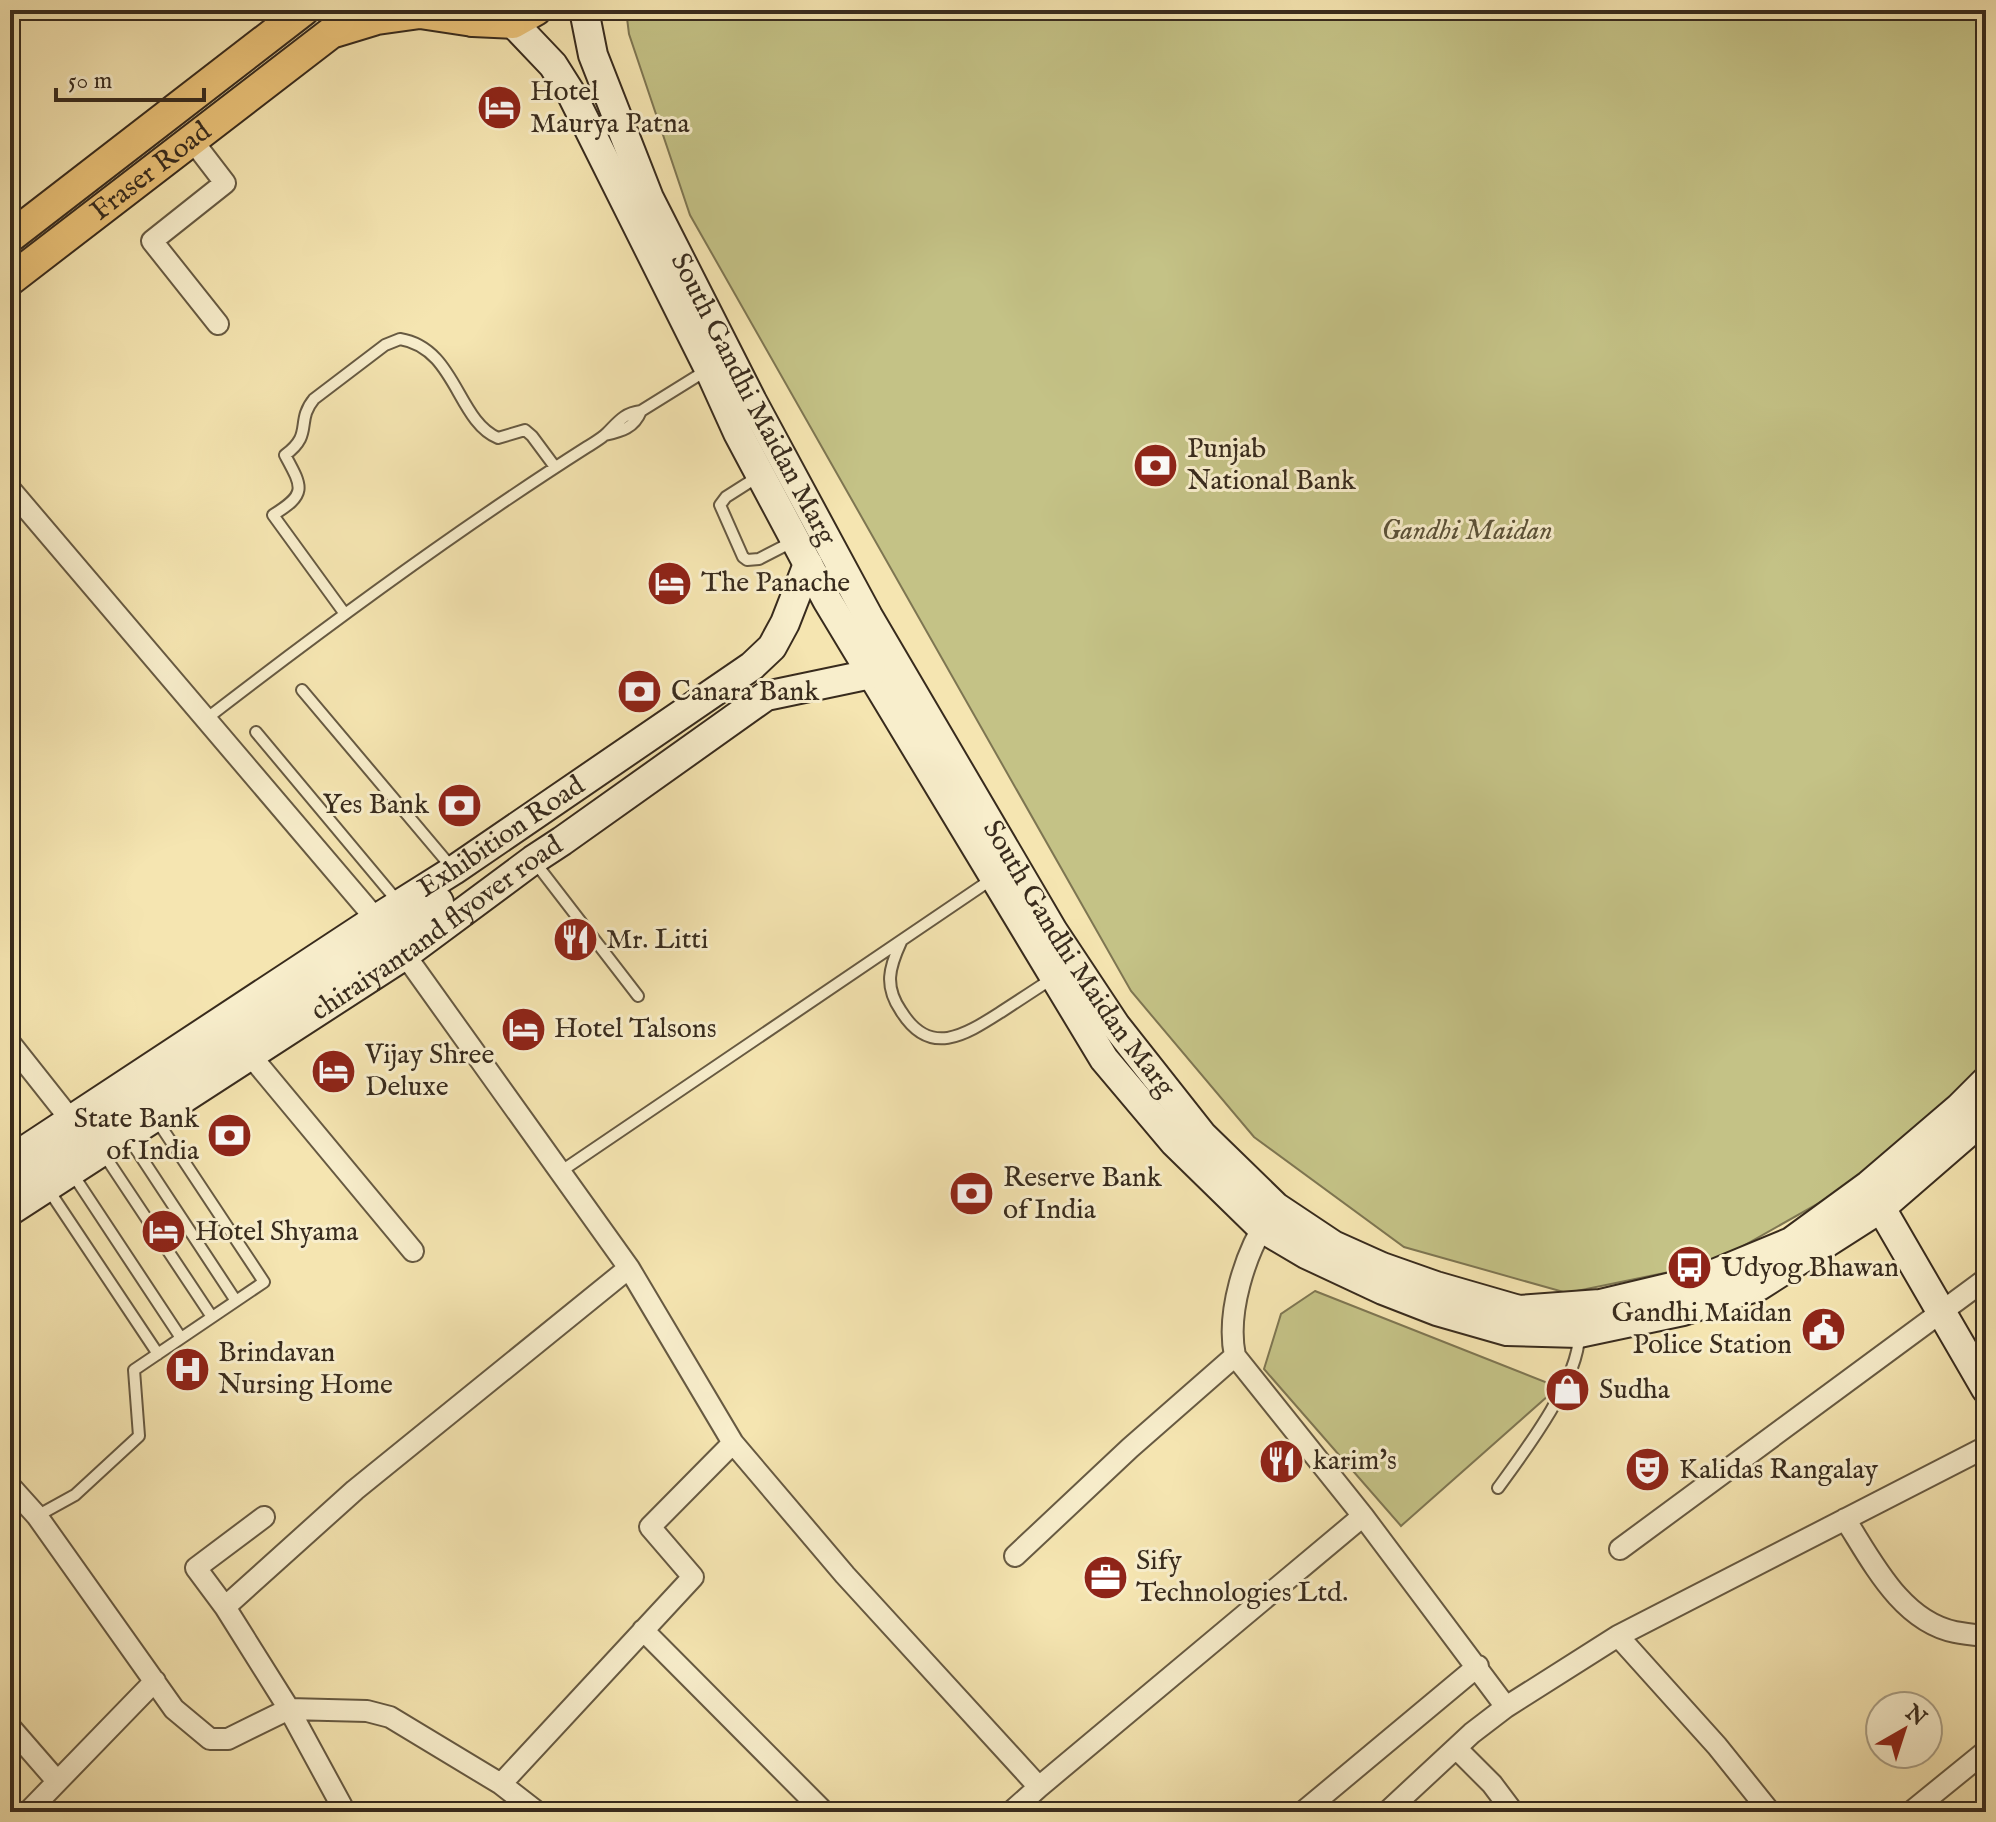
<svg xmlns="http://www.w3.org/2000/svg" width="1996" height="1822" font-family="'IM FELL English',serif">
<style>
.green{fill:#c4c286;stroke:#7e7652;stroke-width:2}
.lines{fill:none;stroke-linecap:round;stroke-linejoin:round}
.service-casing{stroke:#675a42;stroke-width:14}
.minor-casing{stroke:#675a42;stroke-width:24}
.secondary-casing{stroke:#382b1d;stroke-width:32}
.primary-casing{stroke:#382b1d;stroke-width:34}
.service{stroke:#f8eecc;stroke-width:10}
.minor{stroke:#f8eecc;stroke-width:20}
.secondary{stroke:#f8eecc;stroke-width:28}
.primary{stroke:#eac278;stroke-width:30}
.labels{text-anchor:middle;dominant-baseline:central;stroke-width:6;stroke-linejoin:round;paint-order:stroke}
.poi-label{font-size:28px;fill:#382b1d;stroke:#f8eecc;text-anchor:start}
.street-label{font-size:28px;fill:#382b1d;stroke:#f8eecc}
.park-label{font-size:28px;font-style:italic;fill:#5b5137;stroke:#f8eecc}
</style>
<rect width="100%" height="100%" fill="#f5e5b1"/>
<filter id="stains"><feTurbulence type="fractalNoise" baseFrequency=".0025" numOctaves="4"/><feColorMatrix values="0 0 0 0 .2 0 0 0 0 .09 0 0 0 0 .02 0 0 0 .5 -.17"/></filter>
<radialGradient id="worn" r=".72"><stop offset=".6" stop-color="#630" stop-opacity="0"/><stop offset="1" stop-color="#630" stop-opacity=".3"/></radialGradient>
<!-- green -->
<path class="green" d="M626 10H1978L1986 19V1064L1888 1164 1713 1263 1567 1293 1404 1247 1254 1137 1131 991 690 215 629 34Z
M1315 1291 1558 1387 1401 1526 1264 1369 1281 1314Z"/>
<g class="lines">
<defs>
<path id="service" d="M641 411 707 370
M759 476 726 497 720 505 743 557 747 560 759 559 794 541
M345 614 273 515C307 494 303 488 285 455 314 434 295 422 314 399L385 345 400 339C456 348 457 421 498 438L525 430 532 436 555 467
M302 690 453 869
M206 719C329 624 455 531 587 447 593 443 601 439 607 433 618 422 624 413 641 411 634 428 622 431 605 435
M256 732 399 903
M534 861 638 996
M901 942C889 968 884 986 901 1011 930 1058 965 1035 1001 1012 1018 1001 1036 989 1053 978
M128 1137 236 1301
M103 1153 212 1317
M560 1172 992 879
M72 1173 181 1338
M48 1189 158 1354
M1498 1488C1525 1451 1578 1381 1579 1336
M37 1516 75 1495 139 1436 134 1370 264 1282 156 1119"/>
<path id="minor" d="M192 140 225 183 152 241 218 324
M10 489 376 919
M405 955 629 1268 733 1443 845 1575 1039 1787 1011 1812
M10 1043 71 1120
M250 1055 413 1251
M1269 1217C1245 1253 1226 1313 1235 1356L1363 1516
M10 1486 37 1516 174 1709 210 1739H228L289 1709 367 1711 390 1717 501 1784 537 1812
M264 1517 196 1568 225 1607 289 1709 345 1812
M1845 1519C1872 1561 1901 1621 1955 1632 1965 1634 1976 1635 1986 1636
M1620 1549 1986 1279
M1015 1556 1130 1448 1235 1356
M225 1607 355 1490 629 1268
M643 1630 824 1812
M1618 1636 1717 1746 1770 1812
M10 1727 57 1781
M1456 1748 1492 1784 1513 1812
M501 1784 693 1577 650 1527 733 1443
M1039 1787 1363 1516 1506 1707
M28 1812 155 1681
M1303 1812 1478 1666
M1387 1812 1472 1733 1506 1707 1618 1636 1986 1447
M1911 1812 1986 1751"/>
<g id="secondary">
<path id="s1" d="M584 10 593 55 649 198 752 401 868 616 1053 931 1116 1026 1202 1135 1276 1207 1333 1245 1382 1267 1436 1286 1519 1310 1600 1304 1697 1281 1791 1242 1869 1185 1959 1108 1986 1081"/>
<path d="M513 23 553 65 572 95 709 369 738 433 827 600 1104 1059 1174 1142 1262 1228 1306 1254 1383 1290 1437 1311 1507 1331 1579 1333 1683 1311 1759 1286 1881 1208 1986 1117"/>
<path id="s2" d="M10 1160 376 919 454 870 752 666 772 647 785 623 808 564"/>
<path d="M10 1186 439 902"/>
<path d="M1881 1208 1986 1389"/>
<path id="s3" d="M10 1211 405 955 533 860 562 841 766 696 871 674 870 657"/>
</g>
<g id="primary">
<path d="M456 11 473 21 513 23 536 10"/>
<path d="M10 237 304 10"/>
<path id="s4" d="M10 280 331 33 377 19 420 13 473 21"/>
</g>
</defs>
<!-- service casing -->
<use href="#service" class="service-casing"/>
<!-- minor casing -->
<use href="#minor" class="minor-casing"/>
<!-- secondary casing -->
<use href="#secondary" class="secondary-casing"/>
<!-- primary casing -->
<use href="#primary" class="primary-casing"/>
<!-- service -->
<use href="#service" class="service"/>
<!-- minor -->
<use href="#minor" class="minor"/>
<!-- secondary -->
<use href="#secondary" class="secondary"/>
<!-- primary -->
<use href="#primary" class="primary"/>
</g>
<!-- icons -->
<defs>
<symbol id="hotel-disc" viewBox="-11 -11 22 22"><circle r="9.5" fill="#8f2418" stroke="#f8eecc"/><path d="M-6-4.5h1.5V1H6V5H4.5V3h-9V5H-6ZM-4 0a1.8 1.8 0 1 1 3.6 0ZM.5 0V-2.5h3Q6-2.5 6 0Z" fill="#fff"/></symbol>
<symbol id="bank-disc" viewBox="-11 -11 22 22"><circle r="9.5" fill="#8f2418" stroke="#f8eecc"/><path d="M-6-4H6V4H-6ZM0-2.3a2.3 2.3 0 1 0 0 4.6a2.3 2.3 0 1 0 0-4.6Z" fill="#fff"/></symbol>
<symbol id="restaurant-disc" viewBox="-11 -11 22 22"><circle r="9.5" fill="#8f2418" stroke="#f8eecc"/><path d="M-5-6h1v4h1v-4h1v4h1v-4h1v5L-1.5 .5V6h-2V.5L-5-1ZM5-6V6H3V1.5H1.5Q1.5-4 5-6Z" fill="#fff"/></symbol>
<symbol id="bus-disc" viewBox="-11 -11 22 22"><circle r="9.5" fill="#8f2418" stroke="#f8eecc"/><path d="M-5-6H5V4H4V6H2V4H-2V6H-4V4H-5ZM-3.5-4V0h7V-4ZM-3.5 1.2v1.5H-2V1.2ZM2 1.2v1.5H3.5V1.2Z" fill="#fff"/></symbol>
<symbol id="civic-disc" viewBox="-11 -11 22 22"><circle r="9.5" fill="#8f2418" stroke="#f8eecc"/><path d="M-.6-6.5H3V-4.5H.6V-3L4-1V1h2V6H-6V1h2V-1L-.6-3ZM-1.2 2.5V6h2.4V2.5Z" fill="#fff"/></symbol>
<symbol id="hospital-disc" viewBox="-11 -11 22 22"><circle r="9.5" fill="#8f2418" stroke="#f8eecc"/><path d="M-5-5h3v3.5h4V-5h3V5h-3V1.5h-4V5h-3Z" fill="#fff"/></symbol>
<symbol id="shop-disc" viewBox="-11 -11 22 22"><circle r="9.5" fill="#8f2418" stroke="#f8eecc"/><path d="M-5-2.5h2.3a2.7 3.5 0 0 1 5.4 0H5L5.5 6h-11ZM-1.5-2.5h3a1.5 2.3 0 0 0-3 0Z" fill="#fff"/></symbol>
<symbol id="theatre-disc" viewBox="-11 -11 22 22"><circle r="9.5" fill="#8f2418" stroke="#f8eecc"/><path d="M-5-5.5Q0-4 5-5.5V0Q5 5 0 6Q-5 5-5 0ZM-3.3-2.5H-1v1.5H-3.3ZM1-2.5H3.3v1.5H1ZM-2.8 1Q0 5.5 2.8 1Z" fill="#fff"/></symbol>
<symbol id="office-disc" viewBox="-11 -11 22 22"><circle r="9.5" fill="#8f2418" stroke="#f8eecc"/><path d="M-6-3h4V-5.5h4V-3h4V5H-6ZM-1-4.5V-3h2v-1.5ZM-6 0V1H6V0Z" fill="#fff"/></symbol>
</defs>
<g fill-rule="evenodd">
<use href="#hotel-disc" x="474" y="82" width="51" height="51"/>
<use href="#bank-disc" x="1130" y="440" width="51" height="51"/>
<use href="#hotel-disc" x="644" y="558" width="51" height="51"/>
<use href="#bank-disc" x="614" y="666" width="51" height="51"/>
<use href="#bank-disc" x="434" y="780" width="51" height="51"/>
<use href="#restaurant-disc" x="550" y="914" width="51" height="51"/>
<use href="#hotel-disc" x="498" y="1004" width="51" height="51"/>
<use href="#hotel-disc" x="308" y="1046" width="51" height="51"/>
<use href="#bank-disc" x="204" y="1110" width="51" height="51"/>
<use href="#bank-disc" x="946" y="1168" width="51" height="51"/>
<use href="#hotel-disc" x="138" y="1206" width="51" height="51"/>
<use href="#bus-disc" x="1664" y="1242" width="51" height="51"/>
<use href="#civic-disc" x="1798" y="1304" width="51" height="51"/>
<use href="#hospital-disc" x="162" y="1344" width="51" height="51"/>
<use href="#shop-disc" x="1542" y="1364" width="51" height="51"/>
<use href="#restaurant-disc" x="1256" y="1436" width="51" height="51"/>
<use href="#theatre-disc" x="1622" y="1444" width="51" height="51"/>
<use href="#office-disc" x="1080" y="1552" width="51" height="51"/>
</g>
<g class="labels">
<!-- poi labels -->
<g class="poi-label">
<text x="530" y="92">Hotel<tspan x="530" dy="32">Maurya Patna</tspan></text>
<text x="1187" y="449">Punjab<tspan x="1187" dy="32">National Bank</tspan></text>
<text x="701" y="583">The Panache</text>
<text x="671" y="692">Canara Bank</text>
<text x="429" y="805" text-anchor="end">Yes Bank</text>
<text x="606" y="940">Mr. Litti</text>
<text x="554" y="1029">Hotel Talsons</text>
<text x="365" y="1055">Vijay Shree<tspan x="365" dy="32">Deluxe</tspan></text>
<text x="199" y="1119" text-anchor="end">State Bank<tspan x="199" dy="32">of India</tspan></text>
<text x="1003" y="1178">Reserve Bank<tspan x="1003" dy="32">of India</tspan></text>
<text x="195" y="1232">Hotel Shyama</text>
<text x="1721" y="1268">Udyog Bhawan</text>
<text x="1792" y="1313" text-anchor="end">Gandhi Maidan<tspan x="1792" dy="32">Police Station</tspan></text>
<text x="218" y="1353">Brindavan<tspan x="218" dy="32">Nursing Home</tspan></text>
<text x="1599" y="1390">Sudha</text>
<text x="1313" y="1461">karim's</text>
<text x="1679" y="1470">Kalidas Rangalay</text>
<text x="1136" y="1561">Sify<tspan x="1136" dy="32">Technologies Ltd.</tspan></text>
</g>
<!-- street labels -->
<g class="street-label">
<text stroke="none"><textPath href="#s4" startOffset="178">Fraser Road</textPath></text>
<text stroke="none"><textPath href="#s1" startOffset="426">South Gandhi Maidan Marg</textPath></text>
<text stroke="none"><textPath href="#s2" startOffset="588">Exhibition Road</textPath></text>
<text stroke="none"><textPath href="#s3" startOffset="512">chiraiyantand flyover road</textPath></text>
<text stroke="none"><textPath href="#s1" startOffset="1074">South Gandhi Maidan Marg</textPath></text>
</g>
<!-- park labels -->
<g class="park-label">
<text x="1467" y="531">Gandhi Maidan</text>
</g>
</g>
<!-- margin -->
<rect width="1996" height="1822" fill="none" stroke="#f5e5b1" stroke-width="40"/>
<rect x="12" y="12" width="1972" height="1798" fill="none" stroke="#382b1d" stroke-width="4"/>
<rect x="20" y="20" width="1956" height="1782" fill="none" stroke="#382b1d" stroke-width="2"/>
<!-- north arrow -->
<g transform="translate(1904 1730) rotate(39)"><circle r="38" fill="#f8eecc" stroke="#aba086" stroke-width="2"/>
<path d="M0-6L14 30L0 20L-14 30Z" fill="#8f2418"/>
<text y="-12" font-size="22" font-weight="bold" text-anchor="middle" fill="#382b1d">N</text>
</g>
<!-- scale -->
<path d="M56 88v12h148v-12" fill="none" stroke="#382b1d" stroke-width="4"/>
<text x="68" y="88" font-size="24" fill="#382b1d" stroke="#f8eecc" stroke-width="6" paint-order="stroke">50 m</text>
<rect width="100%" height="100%" filter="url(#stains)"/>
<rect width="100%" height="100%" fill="url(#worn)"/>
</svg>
